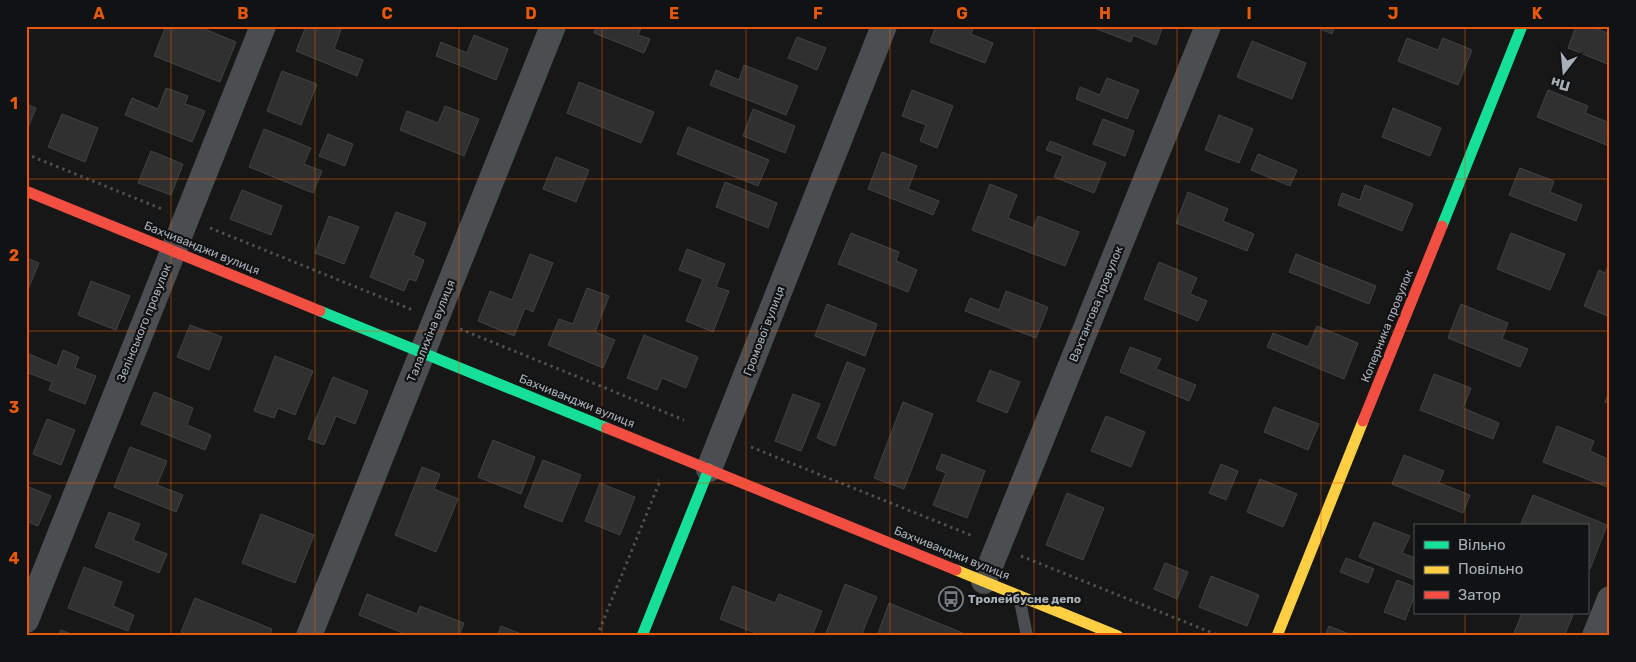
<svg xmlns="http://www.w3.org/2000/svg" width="1636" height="662" font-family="Rubik,sans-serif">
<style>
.building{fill:#303031;stroke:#404243}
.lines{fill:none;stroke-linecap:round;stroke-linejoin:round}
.path{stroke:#4d4f52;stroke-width:3;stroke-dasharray:2.5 4;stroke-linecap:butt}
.lane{stroke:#4b4e50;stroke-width:12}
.street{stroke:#4b4e50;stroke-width:26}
.fast{stroke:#16e098;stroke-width:11}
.slow{stroke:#ffcf43;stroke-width:11}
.jam{stroke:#f24e42;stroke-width:11}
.grid{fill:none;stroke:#e8590c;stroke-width:1;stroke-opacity:0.55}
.labels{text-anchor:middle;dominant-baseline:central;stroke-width:4.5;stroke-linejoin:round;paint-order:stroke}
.street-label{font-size:12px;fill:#a8b1b9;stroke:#111213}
.poi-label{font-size:12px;font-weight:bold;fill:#a8b1b9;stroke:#111213;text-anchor:start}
.neatline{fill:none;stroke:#e8590c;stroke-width:2}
.grid-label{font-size:16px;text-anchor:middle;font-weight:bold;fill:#e8590c}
</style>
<rect width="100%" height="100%" fill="#171717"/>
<!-- building -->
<path class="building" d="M166 26H197L236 42 220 82 154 56Z
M306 26 342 27 334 49 363 60 357 76 296 51Z
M596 26H642L638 35 650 39 644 53 594 33Z
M936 26H974L971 34 993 43 985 63 930 42Z
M1089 26H1163L1156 45 1133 35 1131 42Z
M1314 26H1335L1332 34Z
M1576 26H1591L1610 34V65L1568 48Z
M474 35 508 49 496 80 436 56 441 42 467 53Z
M797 37 826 48 817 70 788 58Z
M1407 38 1438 50 1443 38 1472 50 1458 85 1398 61Z
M1252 41 1306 63 1292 99 1237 77Z
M744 65 798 86 786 115 710 85 716 70 739 80Z
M282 71 317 84 301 125 267 111Z
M1107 78 1139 90 1127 119 1076 99 1080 87 1100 95Z
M579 82 654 112 641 143 567 113Z
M166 88 188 96 185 104 205 111 192 142 125 115 132 98 158 109Z
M912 90 953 106 937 148 920 141 926 125 902 116Z
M1548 90 1588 106 1585 113 1610 123 1609 146 1537 117Z
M26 104 36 108 26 133Z
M445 106 479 119 464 156 400 130 407 111 438 123Z
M1393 108 1441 128 1430 156 1382 137Z
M753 109 795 126 785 153 743 136Z
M62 114 98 128 85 162 48 147Z
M1219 115 1253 129 1239 163 1205 150Z
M1103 119 1134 131 1125 156 1093 144Z
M688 127 769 160 758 186 677 154Z
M264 129 311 148 304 164 322 171 313 193 249 167Z
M328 134 353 144 345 166 319 156Z
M1050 141 1106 163 1094 193 1054 177 1063 156 1046 150Z
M151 151 183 164 171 195 138 183Z
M882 152 917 166 908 189 939 201 933 215 868 189Z
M1258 154 1297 170 1290 186 1251 170Z
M556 157 589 170 576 202 543 189Z
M1520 168 1554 181 1550 192 1582 205 1576 221 1509 195Z
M725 182 777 203 768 228 716 207Z
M990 184 1017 195 1008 218 1033 228 1038 216 1079 232 1065 266 972 230Z
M1365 185 1413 204 1402 231 1338 205 1342 193 1360 200Z
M242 190 282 206 271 235 230 219Z
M1188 192 1228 209 1223 221 1254 234 1247 251 1176 223Z
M396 212 426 223 413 255 424 260 416 281 409 279 404 291 370 277Z
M329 216 359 227 344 264 315 253Z
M851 233 899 252 896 261 917 270 908 292 838 264Z
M1511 233 1565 254 1550 290 1497 269Z
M687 249 725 264 716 287 729 291 713 332 686 321 703 279 679 270Z
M530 254 553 263 533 312 525 308 514 336 478 321 490 291 512 300Z
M1296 254 1376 286 1369 304 1289 272Z
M26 258 39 263 26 294Z
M1159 262 1197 278 1190 294 1207 301 1198 321 1144 299Z
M1610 262V317L1584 306 1599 270 1605 273Z
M91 281 130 296 116 330 78 315Z
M587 288 609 296 595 332 615 340 603 368 548 345 559 319 573 324Z
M1006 291 1048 307 1036 338 965 311 970 298 999 310Z
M827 304 877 324 865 356 815 336Z
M1461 304 1508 323 1502 339 1528 349 1520 367 1448 338Z
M190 325 222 337 209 370 177 357Z
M1317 326 1358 343 1344 379 1267 347 1273 333 1308 347Z
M644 335 698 357 686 388 662 378 657 390 627 378Z
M1130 347 1161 359 1156 369 1196 385 1189 401 1120 372Z
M63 350 79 357 75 368 96 376 85 404 49 390 52 382 26 372 27 353 57 366Z
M275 356 313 371 295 415 278 408 274 418 254 411Z
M847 362 865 369 835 446 817 438Z
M990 370 1020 382 1007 413 977 401Z
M1434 374 1471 388 1463 408 1499 423 1493 439 1420 410Z
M333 377 368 391 355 424 336 416 324 445 308 439Z
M1610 389V404L1605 402Z
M154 392 193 408 187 425 211 435 205 450 141 424Z
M793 394 820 404 801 451 775 441Z
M903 402 933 414 904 489 874 478Z
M1274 407 1319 424 1308 450 1264 432Z
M1106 416 1145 432 1131 467 1091 451Z
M47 419 75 430 61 465 33 454Z
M1557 426 1594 441 1590 451 1610 460V488L1543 462Z
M493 440 535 457 521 494 478 477Z
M130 447 167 461 157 485 183 495 176 512 114 487Z
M942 454 985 471 967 518 933 505 946 473 936 469Z
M1404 455 1444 471 1439 483 1470 495 1463 513 1392 484Z
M543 460 581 475 562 522 524 507Z
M1221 464 1238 471 1226 500 1209 493Z
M422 467 440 474 434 489 458 499 436 552 395 535Z
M1260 479 1297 494 1283 527 1247 512Z
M600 483 635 497 620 535 585 521Z
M26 486 51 496 38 526 26 521Z
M1067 493 1104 508 1083 560 1046 545Z
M1533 495 1607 525 1590 569 1587 568V526H1520Z
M109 512 140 524 133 540 167 554 159 573 95 547Z
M261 514 314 535 295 583 242 563Z
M1374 522 1410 536 1402 553 1415 558V580L1359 557Z
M1346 558 1374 569 1368 583 1340 572Z
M1165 563 1188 572 1177 599 1154 589Z
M84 567 122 582 113 606 134 615 128 631 68 608Z
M1211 576 1259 595 1247 626 1199 607Z
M1397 580 1415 587V595L1405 620 1384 612Z
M845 584 877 597 861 636H825Z
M733 586 775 603 779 594 822 611 812 636H763L720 619Z
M367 594 417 614 420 606 464 623 459 636H410L359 615Z
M195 598 272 629 270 636H189L181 632Z
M889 603 970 636H877Z
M1522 613H1569L1573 615 1564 636H1513Z
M501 626 526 636H497Z
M1329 626 1354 636H1325Z
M61 630 76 636H58Z"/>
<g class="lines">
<!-- path -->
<path class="path" d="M26 154 162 209
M210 228 413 310
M460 329 684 420
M751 447 973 536
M1021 556 1220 636
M597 636 660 481 658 480"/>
<!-- lane -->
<path class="lane" d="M1019 596 1027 636"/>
<!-- street -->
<path class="street" d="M709 469 884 26
M984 581 1208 26
M26 620 263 26
M309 636 553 26
M1595 636 1610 599"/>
<!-- fast -->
<path class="fast" d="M1442 226 1522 26
M320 311 607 428
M642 636 709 469"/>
<!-- slow -->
<path class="slow" d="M956 570 1118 636
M1277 636 1363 421"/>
<!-- jam -->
<path class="jam" d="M26 191 320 311
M1363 421 1442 226
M607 428 956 570"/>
</g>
<!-- grid -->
<path class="grid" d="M171 26V636M315 26V636M459 26V636M602 26V636M746 26V636M890 26V636M1034 26V636M1177 26V636M1321 26V636M1465 26V526M26 179H1610M26 331H1610M26 483H1610M1465 613V636"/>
<!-- icons -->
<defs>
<symbol id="bus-ring" viewBox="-11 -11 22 22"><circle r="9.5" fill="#111213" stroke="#757b80" stroke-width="1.5"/><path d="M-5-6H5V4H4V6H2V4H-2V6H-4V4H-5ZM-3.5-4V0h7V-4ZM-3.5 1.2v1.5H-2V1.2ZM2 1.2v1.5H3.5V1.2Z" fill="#757b80"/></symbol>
</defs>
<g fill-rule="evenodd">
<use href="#bus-ring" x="937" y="585" width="28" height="28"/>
</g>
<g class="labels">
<!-- street labels -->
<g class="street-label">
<text transform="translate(202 248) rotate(22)">Бахчиванджи вулиця</text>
<text transform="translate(1096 304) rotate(-68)">Вахтангова провулок</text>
<text transform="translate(144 323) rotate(-68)">Зелінського провулок</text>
<text transform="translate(1387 326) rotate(-68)">Коперника провулок</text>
<text transform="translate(431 331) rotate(-68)">Талалихіна вулиця</text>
<text transform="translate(764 331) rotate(-69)">Громової вулиця</text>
<text transform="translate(577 401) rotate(22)">Бахчиванджи вулиця</text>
<text transform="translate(952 553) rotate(22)">Бахчиванджи вулиця</text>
</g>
<!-- poi labels -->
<g class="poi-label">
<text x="968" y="599">Тролейбусне депо</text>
</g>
</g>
<!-- border -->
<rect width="1636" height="662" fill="none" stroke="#111213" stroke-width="55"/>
<!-- legend -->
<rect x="1414" y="524" width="175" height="90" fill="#111213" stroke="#4d5255"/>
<rect x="1424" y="541" width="25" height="8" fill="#16e098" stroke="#4d5255"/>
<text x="1458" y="550" font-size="15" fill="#a8b1b9">Вільно</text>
<rect x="1424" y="566" width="25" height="8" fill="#ffcf43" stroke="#4d5255"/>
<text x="1458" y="574" font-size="15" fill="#a8b1b9">Повільно</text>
<rect x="1424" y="591" width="25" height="8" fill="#f24e42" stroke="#4d5255"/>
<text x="1458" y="600" font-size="15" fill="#a8b1b9">Затор</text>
<!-- north arrow -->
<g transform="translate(1564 72) rotate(196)" stroke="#111213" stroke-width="4" paint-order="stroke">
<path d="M0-4L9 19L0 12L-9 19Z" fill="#a8b1b9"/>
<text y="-8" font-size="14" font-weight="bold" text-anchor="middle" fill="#a8b1b9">Пн</text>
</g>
<rect x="28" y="28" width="1580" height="606" class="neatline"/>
<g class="grid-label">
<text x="99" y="19">A</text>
<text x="243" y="19">B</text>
<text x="387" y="19">C</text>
<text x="531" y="19">D</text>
<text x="674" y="19">E</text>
<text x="818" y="19">F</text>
<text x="962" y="19">G</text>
<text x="1105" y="19">H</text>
<text x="1249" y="19">I</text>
<text x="1393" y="19">J</text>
<text x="1537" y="19">K</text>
<text x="14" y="109">1</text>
<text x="14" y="261">2</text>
<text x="14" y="413">3</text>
<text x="14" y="564">4</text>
</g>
</svg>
